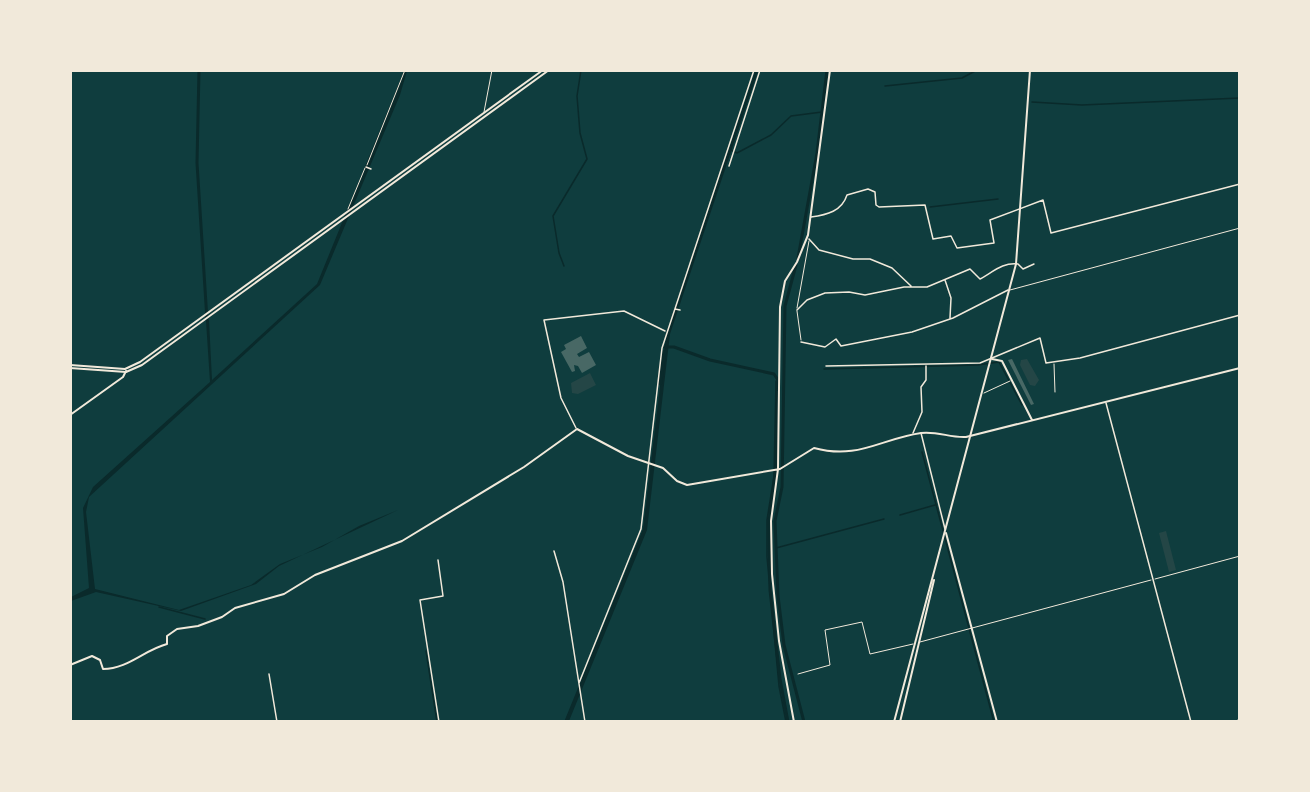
<svg xmlns="http://www.w3.org/2000/svg" width="1310" height="792" font-family="Raleway,sans-serif">
<style>
.green{fill:#244646}
.water{fill:#0a2a2b}
.lines{fill:none;stroke-linecap:round;stroke-linejoin:round}
.stream{stroke:#0a2a2b;stroke-width:1.5}
.canal{stroke:#0a2a2b;stroke-width:3}
.river{stroke:#0a2a2b;stroke-width:4.5}
.building{fill:#486865}
.service{stroke:#f1e9da;stroke-width:1}
.minor{stroke:#f1e9da;stroke-width:1.5}
.tertiary{stroke:#f1e9da;stroke-width:2}
.secondary{stroke:#f1e9da;stroke-width:2}
</style>
<rect width="100%" height="100%" fill="#0f3d3e"/>
<!-- green -->
<path class="green" d="M1027 359 1039 380 1035 386 1030 385 1020 365 1021 360Z
M590 373 596 385 578 394 572 393 571 383Z
M1166 531 1176 570 1169 572 1159 533Z"/>
<!-- water -->
<path class="water" d="M404 71H407L400 95 320 285 89 497 86 512 95 589 179 610 251 585 280 564 322 547 359 526 398 510 279 566 256 584 181 611 96 592 71 601V597L89 588 83 508 93 487 210 382 206 321 209 320 212 380 317 284Z
M755 71H758L670 334 647 530 569 721 564 722 643 529 666 336Z"/>
<g class="lines">
<!-- stream -->
<path class="stream" d="M885 86 962 78 977 70
M1032 102 1082 105 1240 98
M731 150 737 153 771 135 791 116 822 112
M930 207 998 199
M564 266 559 253 553 216 587 159 580 133 577 96 581 70
M824 369 978 365 999 362 1022 405
M776 381 774 476 767 520V557L779 686 786 722
M922 452 994 722
M900 515 935 505
M776 548 884 519
M159 607 205 619
M426 651 437 722"/>
<!-- canal -->
<path class="canal" d="M199 70 197 163 207 320
M798 258 817 153 827 70
M796 265 785 306 782 487 775 521 778 596 784 645 804 722
M665 347H674L710 360 774 374 778 380 776 467 769 522 770 590 780 679 788 722"/>
<!-- river -->
<path class="river" d="M660 383 664 352"/>
</g>
<!-- building -->
<path class="building" d="M581 336 587 348 577 354 579 357 589 352 596 365 582 373 578 366 574 365 575 371 572 372 561 352 566 349 564 345Z
M1012 359 1034 404 1031 405 1008 360Z"/>
<g class="lines">
<!-- service -->
<path class="service" d="M484 112 492 70
M367 165 405 70
M348 209 365 168
M1010 290 1240 228
M797 308 809 241
M797 311 801 340
M1054 364 1055 392
M984 393 1010 381
M1155 579 1240 556
M920 642 1151 580
M798 674 830 665 825 630 862 622 870 654 913 644"/>
<!-- minor -->
<path class="minor" d="M729 166 760 70
M366 167 371 169
M811 217C827 215 842 211 847 195L868 189 875 192 876 205 879 207 925 205 933 239 951 236 957 248 994 243 990 220 1043 200 1051 233 1240 184
M809 239 819 250 853 259H870L892 268 911 286
M945 280 951 298 950 318
M675 309 680 310
M797 310 807 300 825 293 849 292 865 295 904 287H927L970 269 980 279C993 272 1003 262 1018 264L1023 269 1034 264
M801 342 825 347 836 339 841 346 912 332 953 318 1008 290
M826 366 980 363 1040 338 1046 363 1080 358 1240 315
M1106 403 1191 722
M576 428 561 398 544 320 624 311 665 331
M913 433 922 412 921 387 926 380V366
M921 433 945 529
M554 551 563 582 585 722
M438 560 443 596 420 600 439 722
M269 674 277 722
M579 683 641 529 662 348 754 70"/>
<!-- tertiary -->
<path class="tertiary" d="M992 359 1002 361 1032 420
M70 415 123 377 126 371
M946 533 997 722
M70 665 92 656 100 660 103 669C128 669 144 650 167 644V636L177 629 198 626 222 617 235 608 284 594 315 575 402 541 524 467 577 429 628 456 663 468 677 481 687 485 780 469 814 448C858 460 880 439 921 433 938 431 950 438 966 437L1240 368
M794 722 779 641 772 574 771 521 778 469 780 307 785 281 797 262 808 235 830 70
M1236 722 1240 719"/>
<!-- secondary -->
<path class="secondary" d="M70 365 125 369 140 362 543 70
M70 368 126 372 142 365 549 70
M894 722 1016 264 1030 70
M900 722 934 580"/>
</g>
<!-- border -->
<rect width="1310" height="792" fill="none" stroke="#f1e9da" stroke-width="144"/>
</svg>
